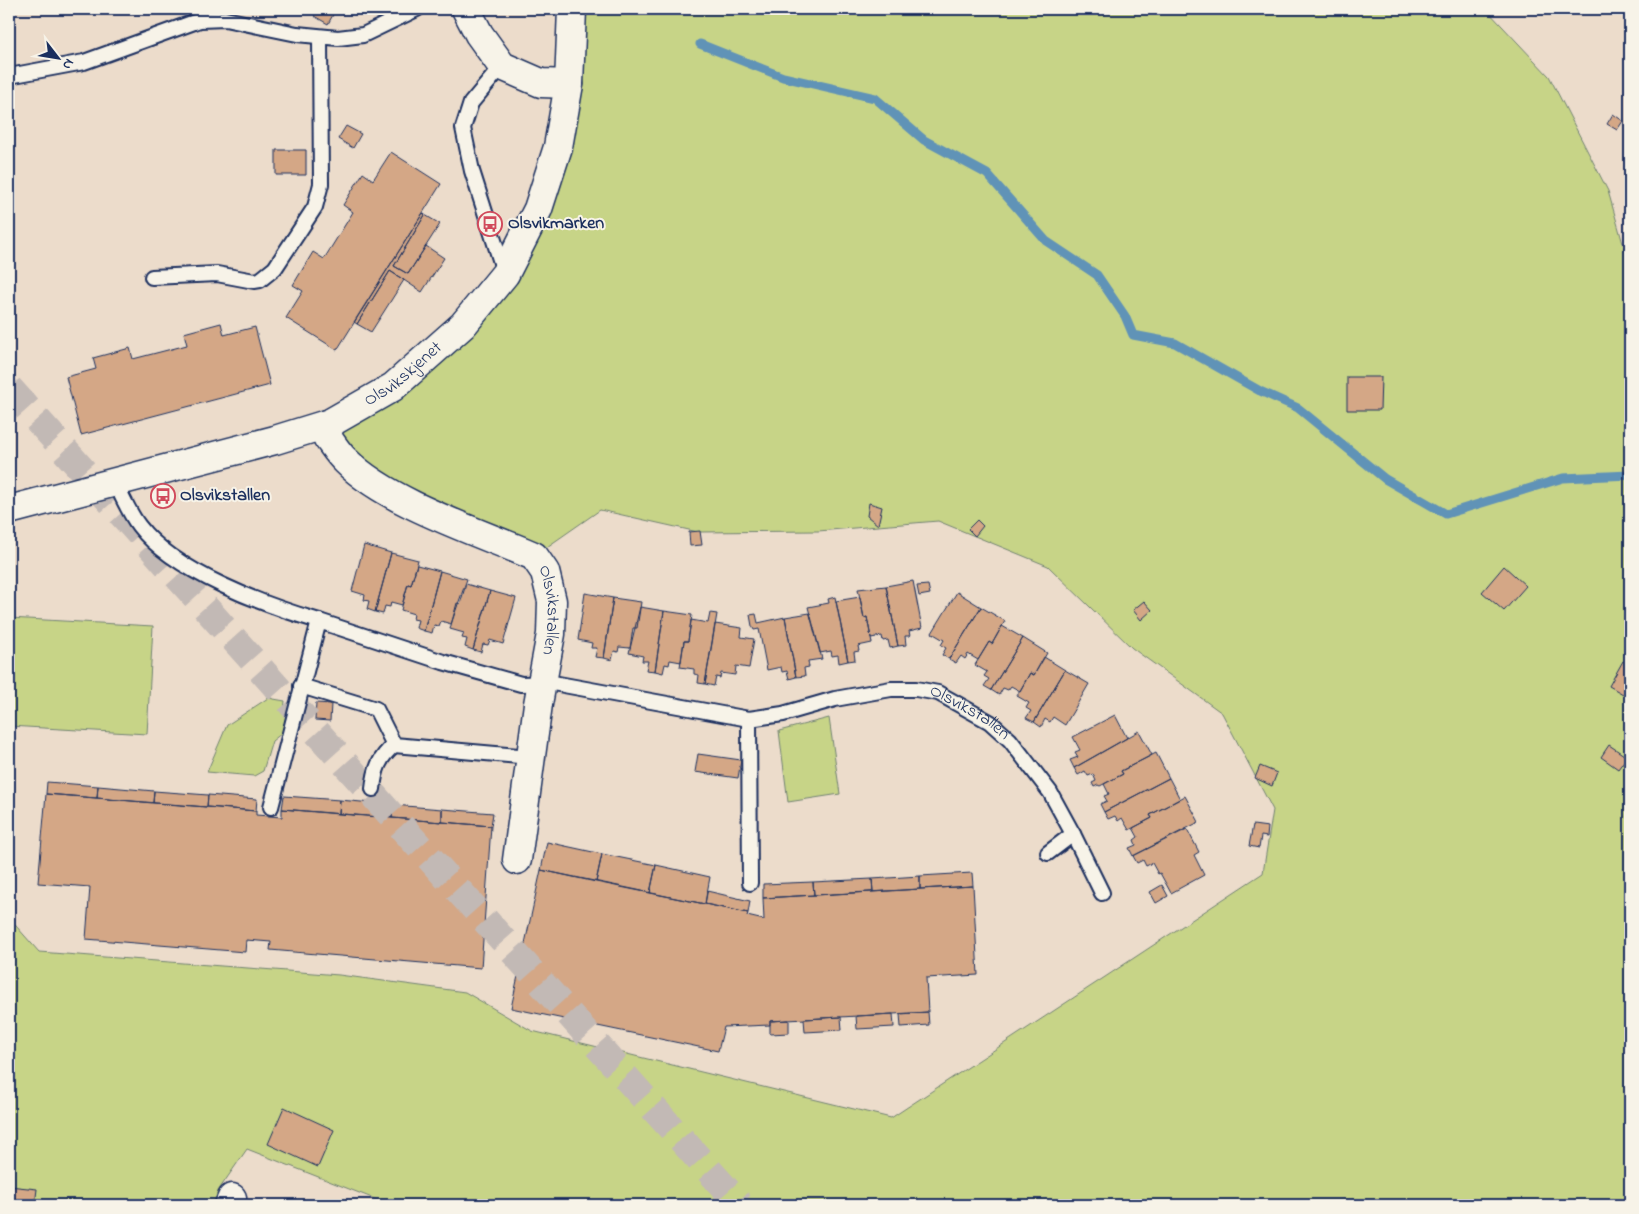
<svg xmlns="http://www.w3.org/2000/svg" width="1639" height="1214" font-family="'Indie Flower',sans-serif">
<style>
.green{fill:#c7d487;stroke:#718272}
.lines{fill:none;stroke-linecap:round;stroke-linejoin:round}
.stream{stroke:#6193b7;stroke-width:9}
.building{fill:#d4a786;stroke:#1b2f5e}
.primary-tunnel{stroke:#c2b9b5;stroke-width:28;stroke-dasharray:28 14;stroke-linecap:butt}
.lane-casing{stroke:#1b2f5e;stroke-width:18}
.street-casing{stroke:#1b2f5e;stroke-width:31}
.secondary-casing{stroke:#1b2f5e;stroke-width:31}
.lane{stroke:#f7f3e8;stroke-width:14}
.street{stroke:#f7f3e8;stroke-width:28}
.secondary{stroke:#f7f3e8;stroke-width:28}
.labels{text-anchor:middle;dominant-baseline:central;stroke-width:4;stroke-linejoin:round;paint-order:stroke}
.poi-label{font-size:18px;font-weight:bold;fill:#1b2f5e;stroke:#f7f3e8;text-anchor:start}
.street-label{font-size:18px;fill:#1b2f5e;stroke:#f7f3e8}
</style>
<rect width="100%" height="100%" fill="#ecdccb"/>
<filter id="ink" filterUnits="userSpaceOnUse"><feTurbulence type="fractalNoise" baseFrequency=".02" numOctaves="2"/><feDisplacementMap in="SourceGraphic" scale="10" xChannelSelector="R" yChannelSelector="G"/><feConvolveMatrix kernelMatrix="1 2 1 2 8 2 1 2 1" color-interpolation-filters="sRGB"/></filter>
<g filter="url(#ink)">
<!-- green -->
<path class="green" d="M572 9H1486L1549 76 1608 191 1630 268V1205H390L247 1149 218 1191 214 1205H9V918L39 952 339 975 465 992 532 1031 891 1118 1263 873 1273 810 1222 713 1132 648 1048 566 938 521 818 531 698 532 600 510 534 556 413 505 327 437 463 325 538 209Z
M9 618 153 626 147 734 9 726Z
M268 698 285 701 284 710 287 712 282 733 272 741 263 771 254 776 207 772 227 725Z
M829 718 840 794 788 802 779 731Z"/>
<g class="lines">
<!-- stream -->
<path class="stream" d="M700 44 783 77 875 98 924 140 987 174 1046 241 1097 275 1125 316 1133 335 1175 343 1260 391 1298 408 1385 479 1446 514 1563 478 1630 475"/>
</g>
<!-- building -->
<path class="building" d="M319 9H336L328 24 314 16Z
M1613 114 1623 121 1617 130 1607 124Z
M346 126 361 134 353 148 338 139Z
M276 150H306V175H276Z
M391 152 441 184 337 350 286 318 303 291 293 285 313 252 324 259 353 212 343 205 363 173 373 180Z
M423 213 425 215 394 266 408 274 426 246 444 258 422 292 390 271 357 324 354 322Z
M425 215 440 224 408 274 394 266Z
M390 271 404 280 371 332 357 324Z
M221 323 224 335 255 327 270 385 81 435 66 377 96 369 93 358 130 348 133 359 187 345 184 333Z
M1347 377H1381L1380 410H1347Z
M869 503 882 507 878 525 867 516Z
M977 520 983 526 975 536 968 529Z
M700 531 702 545 690 546 689 532Z
M364 545 391 553 375 612 367 609 369 601 364 600 365 595 352 591Z
M391 553 418 560 411 585 408 584 402 605 391 602 390 607 385 606 383 614 375 612Z
M417 565 440 571 424 631 416 628 418 620 413 619 414 614 401 610 408 584 411 585Z
M1504 566 1526 586 1504 611 1482 592Z
M440 571 467 579 451 624 441 621 439 626 434 625 432 633 424 631Z
M913 581 922 628 909 631 910 636H905L906 645 898 646 886 586Z
M466 584 490 591 473 650 465 647 467 639 462 638 464 633 450 629 457 603 460 604Z
M928 585 930 594 919 596 917 586Z
M886 586 898 646 890 648 888 640 883 641 882 636 871 638 867 617 864 618 858 589Z
M490 591 516 598 503 644 490 640 488 645 483 644 481 652 473 650Z
M957 592 981 607 949 659 942 655 946 648 941 645 944 640 932 633Z
M585 593 613 598 604 658 595 657 597 648H591L592 643 578 640Z
M835 597 848 661 839 663 838 655 832 656 831 651 820 653 808 607 829 603 828 599Z
M860 597 864 618 867 617 872 643 858 646 859 651 854 652 855 660 848 661 836 601Z
M613 598 641 602 637 628H633L630 648 619 647 618 652 614 651 612 660 604 658Z
M1144 601 1152 610 1141 620 1133 610Z
M640 607 664 611 655 671 646 670 648 661H642L643 656 629 653Z
M981 607 1005 621 992 644 989 642 978 660 968 654 965 659 961 656 956 663 949 659Z
M664 611 692 615 688 641H684L681 662 670 660 669 665 665 664 663 673 655 671Z
M710 613 717 614 705 684 698 683 699 675 694 674V669L680 667 684 641H688L691 620 708 623Z
M810 613 822 659 808 661 809 667 804 668 805 676 796 677 785 617Z
M756 614 758 623 785 617 796 677 789 679 787 671 782 672 781 667 767 670 759 629 754 630 752 626 750 615Z
M715 624 742 628 741 637 754 639 749 668 736 666 735 675 721 673 720 678 716 677 714 686 705 684Z
M1002 626 1023 638 991 690 984 686 989 679 984 676 987 672 975 665 989 642 992 644Z
M1023 638 1047 653 1034 675 1030 673 1020 691 1011 686 1008 690 1003 688 999 695 991 690Z
M1044 657 1065 670 1034 722 1026 718 1031 711 1026 708 1029 703 1017 696 1030 673 1034 675Z
M1623 661 1630 665V698L1609 686Z
M1065 670 1089 684 1065 725 1053 717 1050 722 1045 719 1041 727 1034 722Z
M316 703 331 704 330 721 315 720Z
M1115 715 1127 738 1074 768 1070 760 1078 757 1075 752 1080 750 1073 737Z
M1139 731 1152 755 1121 771 1123 774 1100 786 1098 785 1094 787 1092 783 1096 781 1093 774 1088 776 1085 771 1078 775 1074 768Z
M1609 745 1627 757 1618 769 1601 757Z
M1156 753 1169 778 1104 812 1100 804 1107 801 1104 796 1109 794 1104 784 1123 774 1121 771Z
M698 754 741 760 738 778 695 772Z
M1260 766 1277 773 1272 786 1255 778Z
M1169 778 1180 799 1150 815 1152 818 1129 830 1122 818 1118 821 1115 816 1108 819 1104 812Z
M47 782 98 786 97 798 46 794Z
M98 786 154 791 153 803 97 798Z
M154 791 208 795 207 807 153 803Z
M46 794 256 811V815L282 817V809L491 826 481 968 270 950 271 942 246 940 245 952 86 939 90 887 38 883Z
M208 795 257 799 256 811 207 807Z
M284 796 340 800 339 814 282 809Z
M1185 796 1199 822 1133 856 1129 848 1136 845 1134 840 1138 837 1133 828 1152 818 1150 815Z
M340 800 393 805 392 818 339 814Z
M393 805 442 809V822L392 818Z
M442 809 493 813 491 826 442 822Z
M1253 825 1268 827 1267 837 1261 836 1259 848 1249 846Z
M1187 829 1199 852 1194 855 1204 875 1171 893 1160 873 1158 874 1152 863 1146 866 1143 860 1137 863 1133 856Z
M547 842 602 854 596 882 541 870Z
M602 854 656 865 650 893 596 882Z
M656 865 710 877 705 904 650 893Z
M541 870 748 913 747 916 764 920 763 898 973 886 978 975 926 978 928 1012 770 1021V1025L724 1027 718 1051 511 1008Z
M972 873 973 886 920 889V876Z
M920 876V889L873 892 872 879Z
M872 879 873 892 814 895 813 882Z
M813 882 814 895 763 898V884Z
M1162 885 1168 896 1156 903 1150 892Z
M707 891 750 901 748 913 705 904Z
M928 1012 929 1025 901 1027 900 1014Z
M893 1014 894 1027 857 1029 856 1016Z
M841 1017 842 1030 805 1032 804 1019Z
M789 1020V1033L770 1034V1021Z
M284 1107 334 1130 318 1167 268 1144Z
M9 1186 37 1189 35 1205H9Z"/>
<g class="lines">
<!-- primary-tunnel -->
<path class="primary-tunnel" d="M9 388 740 1205"/>
<defs>
<g id="lane">
<path d="M502 66 471 103 463 128 472 171 504 272"/>
<path d="M9 76 84 62 200 20 225 19 297 34 338 38 363 35 417 9"/>
<path d="M152 277 217 274 254 281 260 280 275 268 315 207 321 184 320 38"/>
<path d="M115 482C122 496 129 513 139 526 174 572 264 605 319 621"/>
<path d="M301 686 376 709 394 745 530 757"/>
<path d="M749 719 750 883"/>
<path d="M373 789C375 769 379 758 394 745"/>
<path id="s1" d="M271 807 319 621 443 662 521 684 553 683 749 719 783 714 835 699 891 689H916L938 693 990 722 1010 740 1050 792 1073 834 1102 893"/>
<path d="M1048 853 1073 834"/>
</g>
<g id="street">
<path d="M466 9 479 34 502 66 541 83 569 84"/>
<path id="s2" d="M330 423 327 437C333 445 339 455 346 461 388 503 478 532 534 556L545 572 552 601 551 634 538 704 517 860"/>
<path d="M229 1205 232 1198"/>
</g>
<g id="secondary">
<path id="s3" d="M9 510 275 440 330 423 393 387 463 325 505 274 538 209 558 147 569 84 572 9"/>
</g>
</defs>
<!-- lane casing -->
<use href="#lane" class="lane-casing"/>
<!-- street casing -->
<use href="#street" class="street-casing"/>
<!-- secondary casing -->
<use href="#secondary" class="secondary-casing"/>
<!-- lane -->
<use href="#lane" class="lane"/>
<!-- street -->
<use href="#street" class="street"/>
<!-- secondary -->
<use href="#secondary" class="secondary"/>
</g>
</g>
<!-- icons -->
<defs>
<symbol id="bus-ring" viewBox="-11 -11 22 22"><circle r="9.5" fill="#f7f3e8" stroke="#d1495b" stroke-width="1.5"/><path d="M-5-6H5V4H4V6H2V4H-2V6H-4V4H-5ZM-3.5-4V0h7V-4ZM-3.5 1.2v1.5H-2V1.2ZM2 1.2v1.5H3.5V1.2Z" fill="#d1495b"/></symbol>
</defs>
<g fill-rule="evenodd">
<use href="#bus-ring" x="476" y="210" width="28" height="28"/>
<use href="#bus-ring" x="149" y="482" width="28" height="28"/>
</g>
<g class="labels">
<!-- poi labels -->
<g class="poi-label">
<text x="508" y="224">Olsvikmarken</text>
<text x="180" y="496">Olsvikstallen</text>
</g>
<!-- street labels -->
<g class="street-label">
<text stroke="none"><textPath href="#s3" startOffset="421">Olsvikskjenet</textPath></text>
<text stroke="none"><textPath href="#s2" startOffset="315">Olsvikstallen</textPath></text>
<text stroke="none"><textPath href="#s1" startOffset="865">Olsvikstallen</textPath></text>
</g>
</g>
<!-- margin -->
<rect width="1639" height="1214" fill="none" stroke="#f7f3e8" stroke-width="30"/>
<rect x="15" y="15" width="1609" height="1184" fill="none" stroke="#1b2f5e" stroke-width="2" filter="url(#ink)"/>
<!-- north arrow -->
<g transform="translate(58 58) rotate(121)" stroke="#f7f3e8" stroke-width="4" paint-order="stroke">
<path d="M0-4L9 19L0 12L-9 19Z" fill="#1b2f5e"/>
<text y="-8" font-size="14" font-weight="bold" text-anchor="middle" fill="#1b2f5e">N</text>
</g>
</svg>
